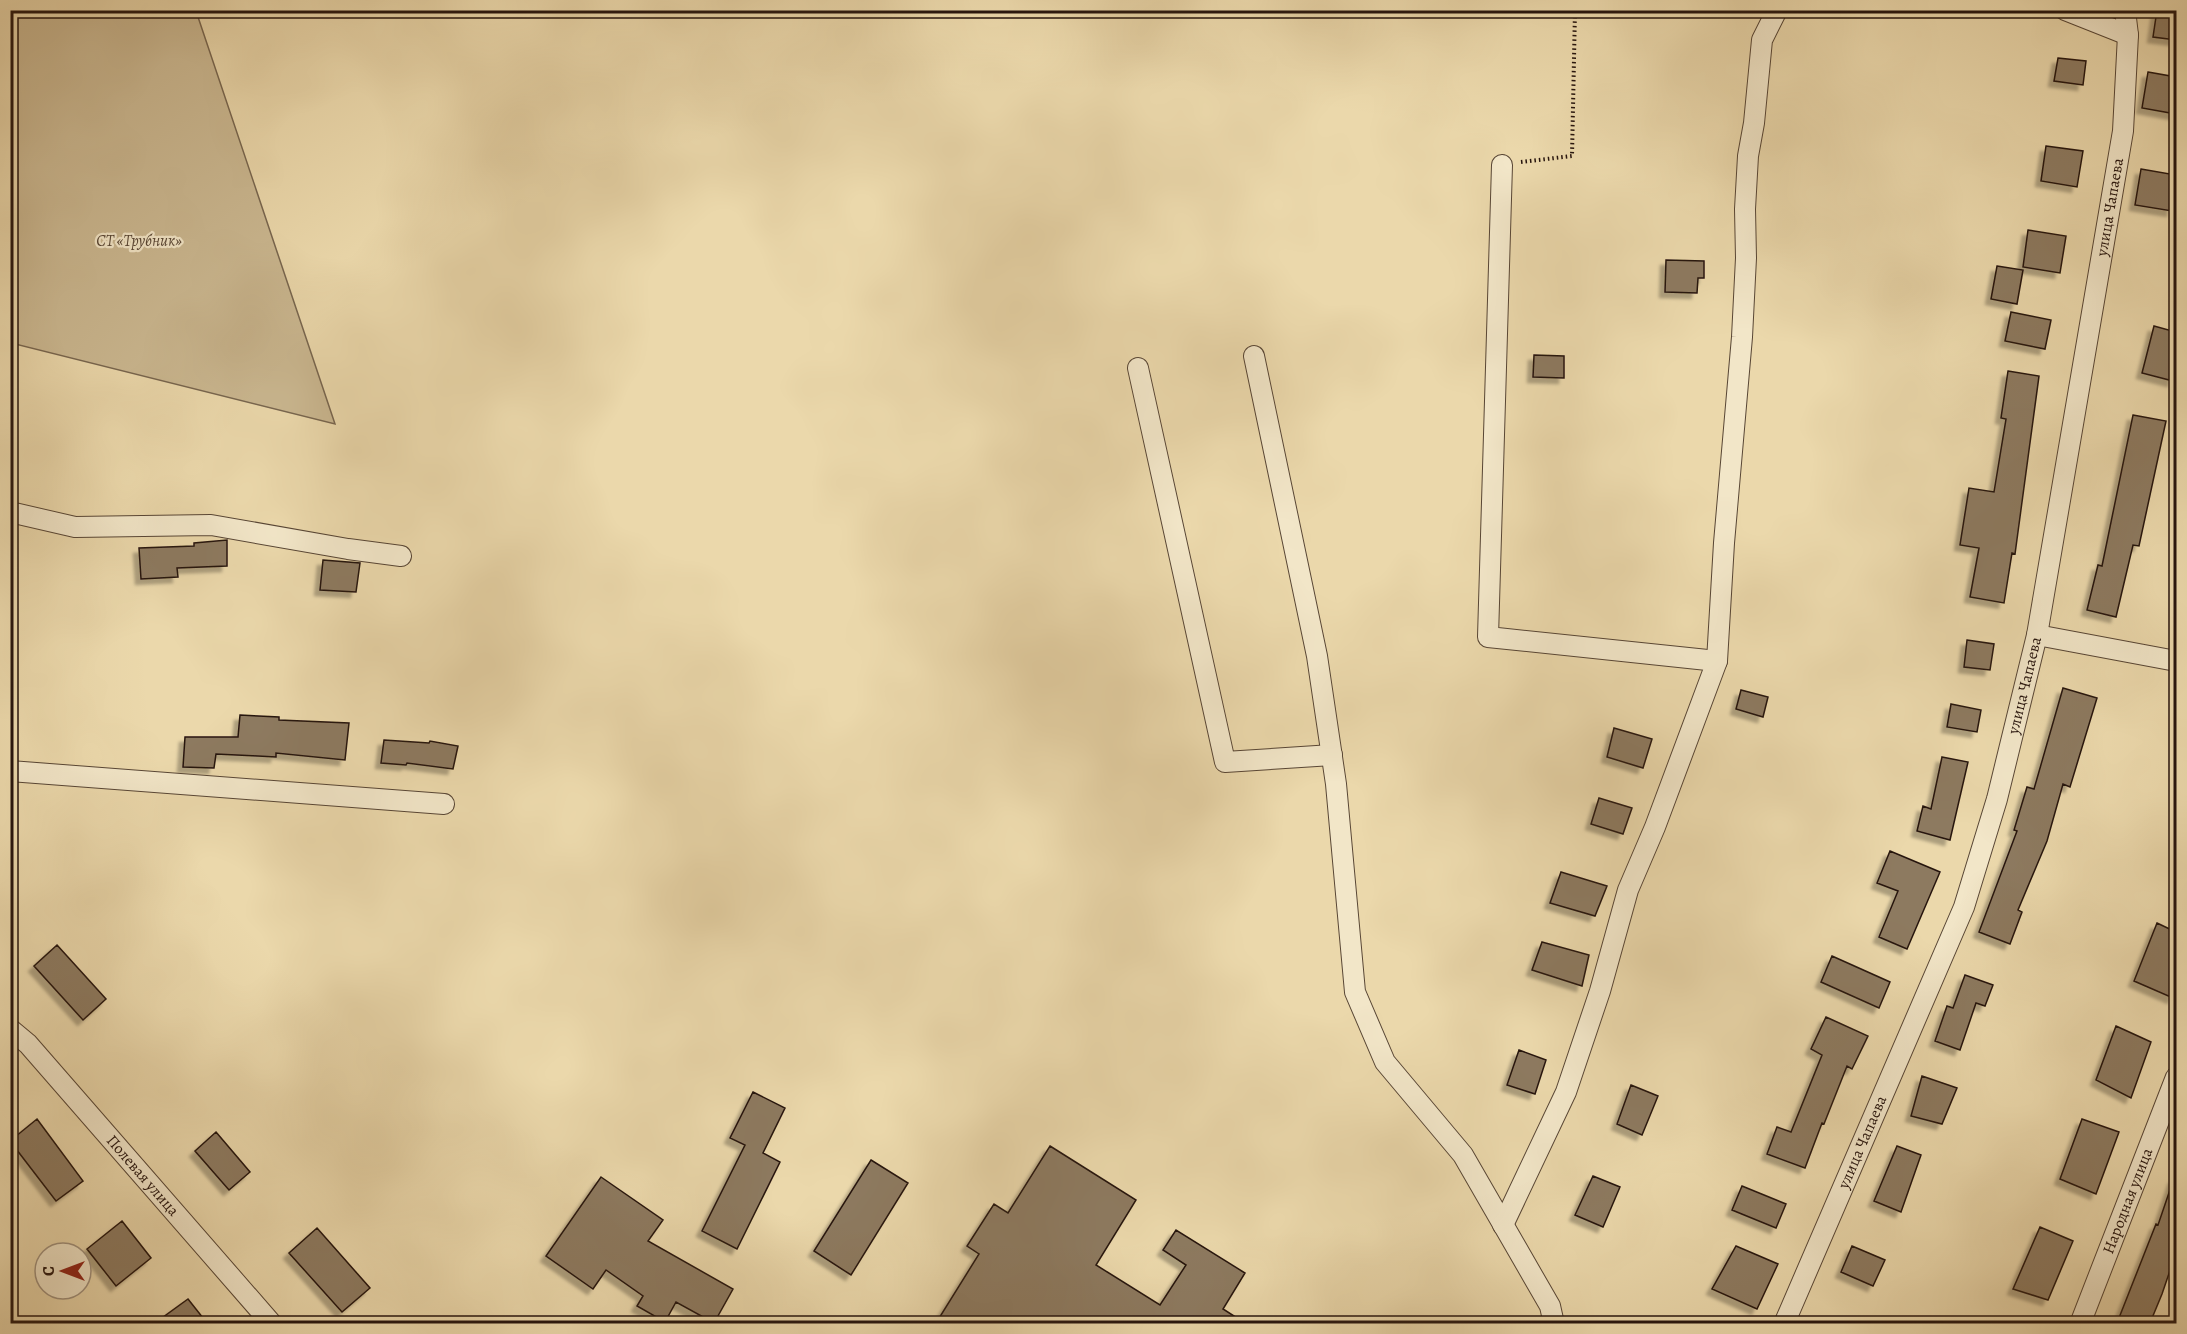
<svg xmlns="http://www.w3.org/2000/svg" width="2187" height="1334" font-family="Alegreya,serif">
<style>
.green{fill:#cab790;stroke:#78664f;stroke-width:1.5}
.building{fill:#8d7a60;stroke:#27150e;stroke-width:1.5;filter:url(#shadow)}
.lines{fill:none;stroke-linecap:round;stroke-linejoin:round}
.minor-casing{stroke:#584635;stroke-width:22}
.path{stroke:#27150e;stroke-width:4;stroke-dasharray:1.5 3;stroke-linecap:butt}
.minor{stroke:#f2e6c8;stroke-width:20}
.labels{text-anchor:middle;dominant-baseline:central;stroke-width:4.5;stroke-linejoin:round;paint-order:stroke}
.street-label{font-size:16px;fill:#27150e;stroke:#f2e6c8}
.park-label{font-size:16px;font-style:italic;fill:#584635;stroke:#f2e6c8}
</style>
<defs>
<filter id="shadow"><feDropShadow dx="-5.5" dy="5.5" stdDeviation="1.5" flood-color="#0004"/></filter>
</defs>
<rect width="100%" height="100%" fill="#ebd8ab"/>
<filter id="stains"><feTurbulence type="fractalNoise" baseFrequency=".00333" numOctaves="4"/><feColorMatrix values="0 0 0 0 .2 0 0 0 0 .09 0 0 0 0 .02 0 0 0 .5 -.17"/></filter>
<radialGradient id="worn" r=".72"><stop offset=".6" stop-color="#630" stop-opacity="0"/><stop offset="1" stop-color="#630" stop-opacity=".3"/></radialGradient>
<!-- green -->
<path class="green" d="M11 10 196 11 335 424 11 343Z"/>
<!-- building -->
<path class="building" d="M2157 10H2176V40L2153 37Z
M2058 58 2086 61 2083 85 2054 81Z
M2148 72 2176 77V114L2142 108Z
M2046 146 2083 151 2077 187 2041 181Z
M2141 169 2176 175 2172 211 2135 205Z
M2028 230 2066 236 2060 273 2023 267Z
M1666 260 1704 261V278H1698L1697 293 1665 292Z
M1997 266 2023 270 2017 304 1991 299Z
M2011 312 2051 320 2045 349 2005 341Z
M2154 326 2176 332V367L2173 381 2142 373Z
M1534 355 1564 356V378L1533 377Z
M2008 371 2039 376 2015 554 2012 553 2004 603 1970 597 1979 548 1960 545 1969 488 1994 492 2006 419 2001 418Z
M2133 415 2166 421 2139 546 2133 545 2116 617 2087 610 2098 565 2102 566Z
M227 540V566L177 568 178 577 141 579 139 548 194 546V543Z
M323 560 360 563 356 592 320 590Z
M1967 640 1994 644 1990 670 1964 667Z
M2063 688 2097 698 2070 787 2063 784 2047 841 2018 910 2022 912 2010 944 1979 932 2017 831 2014 830 2027 787 2034 789Z
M1741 690 1768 697 1763 717 1736 709Z
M1951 704 1981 710 1977 732 1947 727Z
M240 715 279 717V720L349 723 345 760 276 753V757L216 754 214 768 183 767 185 737H238Z
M1614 728 1652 739 1643 768 1607 757Z
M384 740 429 743 430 741 458 746 453 769 407 763 406 765 381 763Z
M1942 757 1968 762 1950 840 1917 831 1923 806 1931 809Z
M1599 798 1632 808 1623 834 1591 824Z
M1890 851 1940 872 1907 949 1879 937 1898 891 1877 883Z
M1561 872 1607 886 1595 916 1550 903Z
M2157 923 2176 932V988L2173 998 2134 981Z
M1542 942 1589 955 1582 986 1532 970Z
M57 945 106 999 83 1020 34 966Z
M1832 956 1890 982 1879 1008 1821 982Z
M1965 975 1993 985 1985 1006 1976 1003 1960 1050 1935 1041 1947 1006 1953 1008Z
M1826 1017 1868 1036 1852 1069 1847 1066 1824 1124 1822 1123 1805 1168 1767 1154 1777 1127 1791 1132 1822 1055 1811 1049Z
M2116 1026 2151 1042 2131 1098 2096 1080Z
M1519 1050 1546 1060 1535 1094 1507 1085Z
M1922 1076 1957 1088 1942 1124 1911 1116Z
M1631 1085 1658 1096 1642 1135 1617 1124Z
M753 1092 785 1108 763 1153 780 1162 737 1249 702 1231 745 1145 730 1138Z
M37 1119 83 1181 56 1201 10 1141Z
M2082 1119 2119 1132 2096 1194 2060 1179Z
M216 1132 250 1172 229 1190 195 1151Z
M1050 1146 1136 1200 1096 1265 1160 1305 1186 1265 1163 1250 1176 1230 1245 1273 1223 1309 1245 1323H936L979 1254 967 1246 994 1204 1008 1213Z
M1897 1146 1921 1155 1901 1212 1874 1201Z
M871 1160 908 1183 851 1275 814 1251Z
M1593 1176 1620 1187 1603 1227 1575 1215Z
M601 1177 663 1220 648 1241 733 1289 714 1323 676 1302 665 1322 637 1306 643 1296 606 1270 593 1289 546 1256Z
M2174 1178H2176V1253L2162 1294 2150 1323H2117L2156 1224 2158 1225Z
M1742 1186 1786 1204 1776 1228 1732 1210Z
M122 1221 151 1258 116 1286 87 1249Z
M2040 1227 2073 1241 2048 1300 2013 1289Z
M317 1228 370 1288 342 1312 289 1253Z
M1736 1246 1778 1264 1757 1309 1712 1289Z
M1852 1246 1885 1260 1873 1286 1841 1272Z
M188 1299 207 1323H155Z"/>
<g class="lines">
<defs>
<g id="minor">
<path d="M2065 10 2128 35"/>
<path d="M1502 165 1488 637 1717 661"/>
<path d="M1254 356 1317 656 1336 784 1355 992 1385 1062 1463 1155 1550 1306 1554 1324"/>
<path d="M1138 368 1225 762 1332 755"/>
<path d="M10 512 75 527 211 525 348 549 401 556"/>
<path d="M2037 635 2176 661"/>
<path d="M10 771 444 804"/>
<path id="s1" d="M10 1029 28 1044 272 1324"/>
<path d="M1503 1225 1566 1092 1600 991 1628 890 1655 827 1717 661 1724 543 1742 337 1746 258 1745 209 1748 156 1754 123 1762 40 1777 10"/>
<path id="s2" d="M1784 1324 1964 907 1997 799 2037 635 2123 131 2128 35 2125 10"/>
<path id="s3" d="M2080 1324 2176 1077"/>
</g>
</defs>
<!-- minor casing -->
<use href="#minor" class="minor-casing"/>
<!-- path -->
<path class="path" d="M1521 162 1572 156 1575 10"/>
<!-- minor -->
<use href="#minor" class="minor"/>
</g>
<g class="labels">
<!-- street labels -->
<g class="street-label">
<text stroke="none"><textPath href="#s2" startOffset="1170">улица Чапаева</textPath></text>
<text stroke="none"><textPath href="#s2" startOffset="684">улица Чапаева</textPath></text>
<text stroke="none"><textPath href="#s2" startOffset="198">улица Чапаева</textPath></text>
<text stroke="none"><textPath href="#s1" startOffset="198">Полевая улица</textPath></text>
<text stroke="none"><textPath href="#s3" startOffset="132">Народная улица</textPath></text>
</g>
<!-- park labels -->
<g class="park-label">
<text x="139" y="241">СТ «Трубник»</text>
</g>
</g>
<!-- margin -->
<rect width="2187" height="1334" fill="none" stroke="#ebd8ab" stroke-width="36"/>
<rect x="12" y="12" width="2163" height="1310" fill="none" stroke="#27150e" stroke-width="3"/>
<rect x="18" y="18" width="2151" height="1298" fill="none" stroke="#27150e" stroke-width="1.5"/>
<!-- north arrow -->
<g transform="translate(63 1271) rotate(270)"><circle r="28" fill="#f2e6c8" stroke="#a1927e" stroke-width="1.5"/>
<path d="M0-4.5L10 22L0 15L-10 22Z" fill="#8f2418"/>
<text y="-9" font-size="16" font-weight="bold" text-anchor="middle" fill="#27150e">С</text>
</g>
<rect width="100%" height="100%" filter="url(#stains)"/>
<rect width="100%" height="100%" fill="url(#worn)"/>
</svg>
